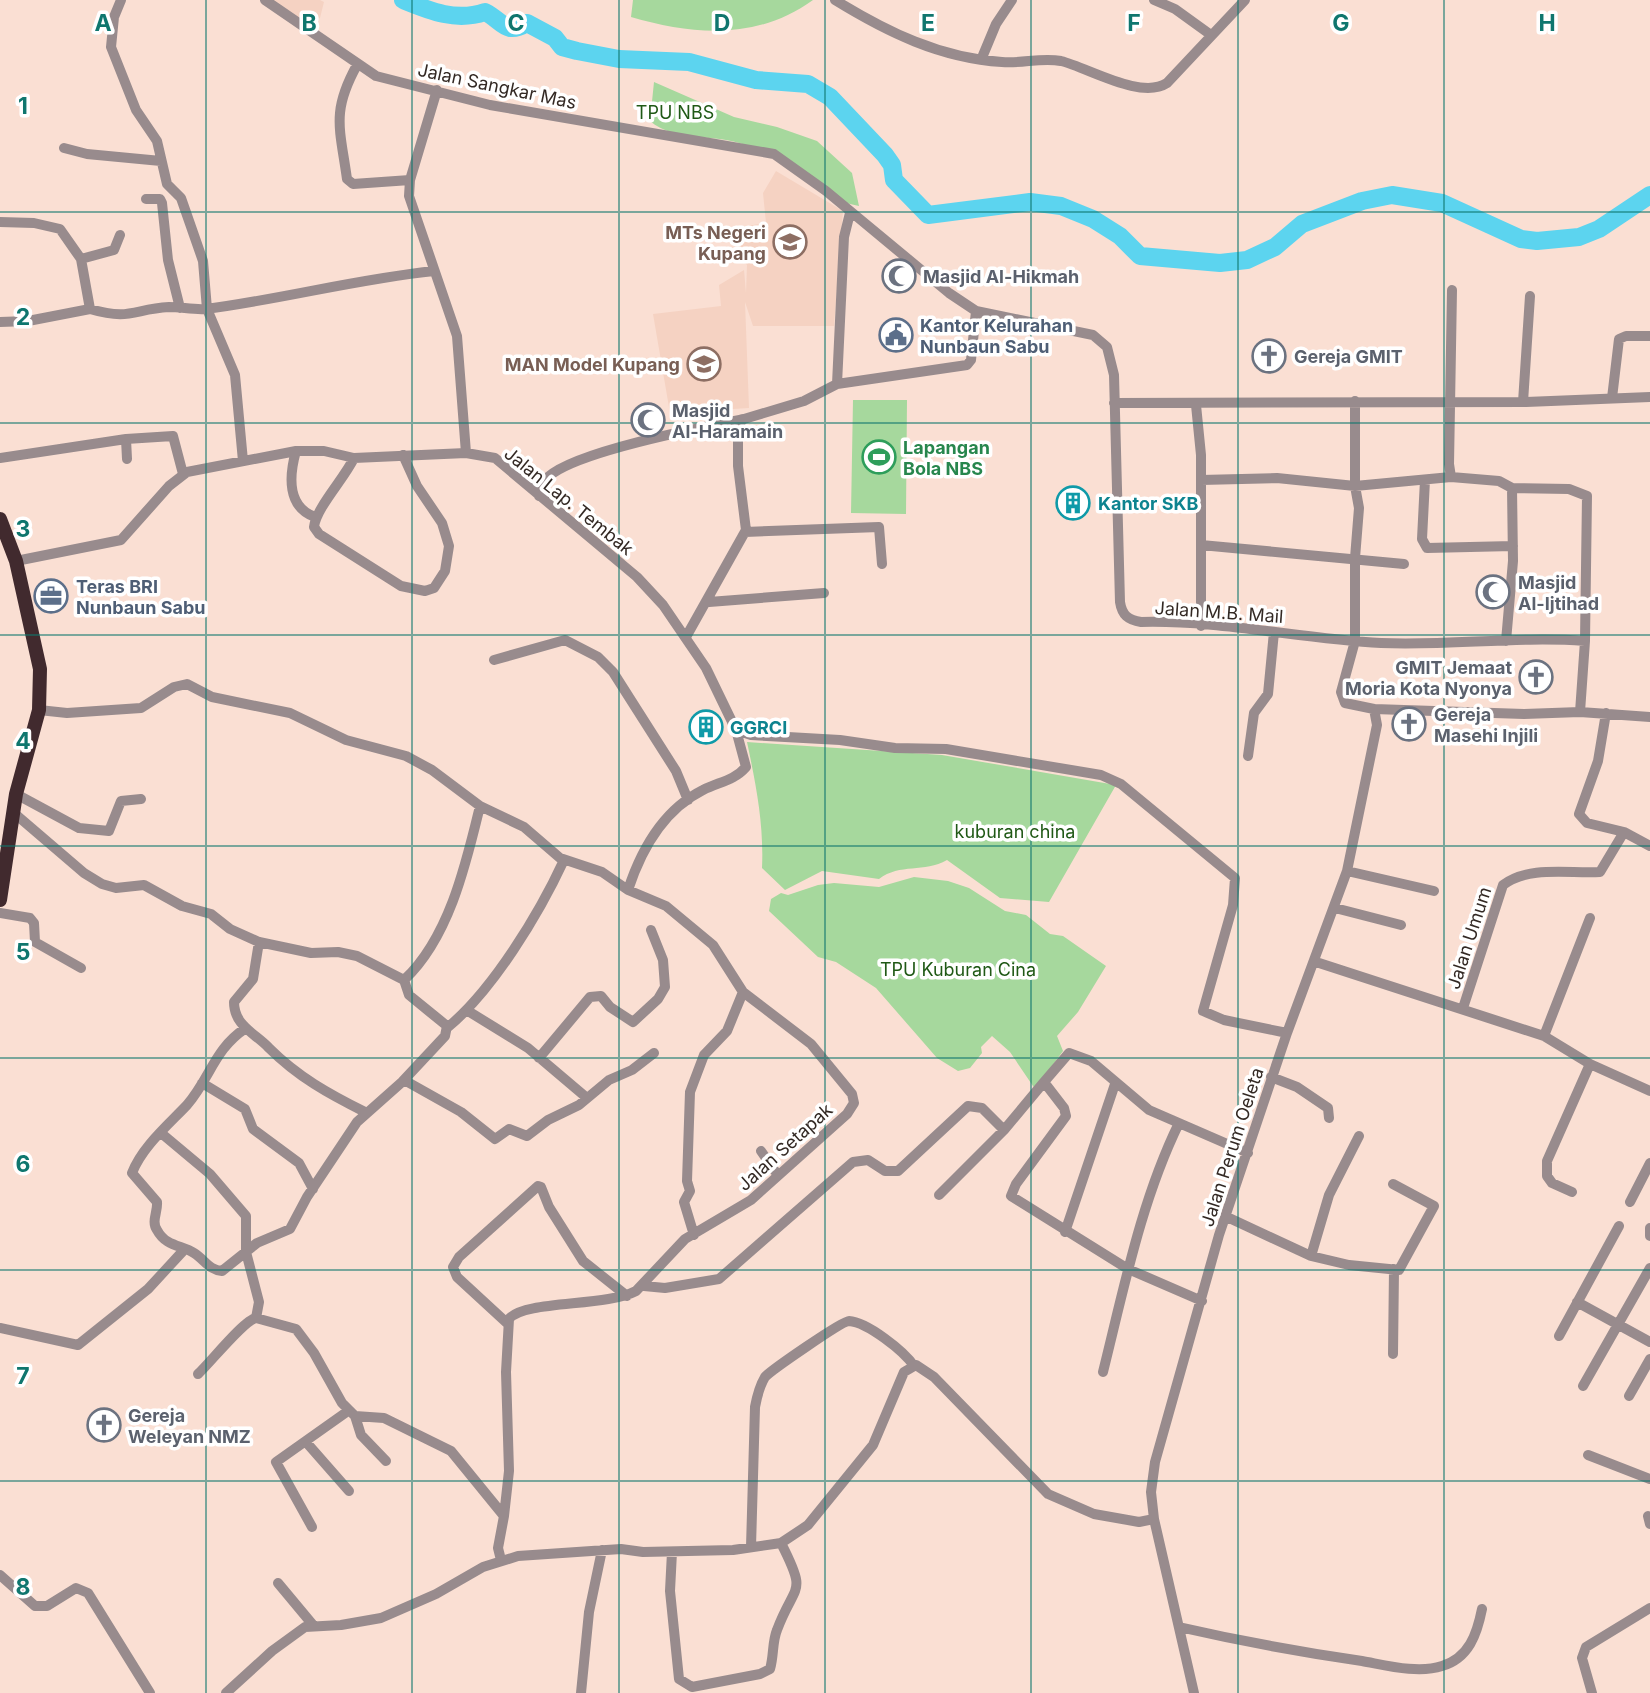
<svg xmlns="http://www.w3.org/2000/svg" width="1650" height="1693" font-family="Inter,sans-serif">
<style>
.built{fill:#f5d2c2}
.green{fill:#a6d89d}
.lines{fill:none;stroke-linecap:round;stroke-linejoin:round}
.river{stroke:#5cd4ef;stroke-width:18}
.minor{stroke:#988b8d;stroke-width:10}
.highway{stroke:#412a2e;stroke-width:14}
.grid{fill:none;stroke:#0f766e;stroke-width:2;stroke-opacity:0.55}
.labels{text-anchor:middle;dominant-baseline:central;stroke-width:7;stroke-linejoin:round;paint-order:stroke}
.street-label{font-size:18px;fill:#332924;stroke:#fff}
.park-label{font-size:18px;fill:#205916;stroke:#fff}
.education-label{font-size:18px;font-weight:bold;fill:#785e54;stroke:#fff;text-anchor:end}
.worship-label{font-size:18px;font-weight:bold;fill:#5b616d;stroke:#fff;text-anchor:start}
.service-label{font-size:18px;font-weight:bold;fill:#4e5e75;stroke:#fff;text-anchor:start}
.leisure-label{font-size:18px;font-weight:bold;fill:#27864d;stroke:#fff;text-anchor:start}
.culture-label{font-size:18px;font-weight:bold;fill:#0d838f;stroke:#fff;text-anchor:start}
.grid-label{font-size:23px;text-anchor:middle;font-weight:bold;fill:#0f766e;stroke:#fff;stroke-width:7;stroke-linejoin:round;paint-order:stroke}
</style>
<rect width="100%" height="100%" fill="#fadfd3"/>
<!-- built -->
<path class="built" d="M262 0H320L324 2 320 18 303 28Z
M776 171 843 211 834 326H753L745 302 749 408 670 413 653 314 721 306 719 285 744 270 746 293 747 265 740 257 741 227 766 223 763 193Z"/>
<!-- green -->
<path class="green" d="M633 0H813C756 41 693 35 631 17Z
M654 82 734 117 777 127 817 141 852 173 859 206C822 199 814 181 784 163 772 156 758 150 745 145 716 133 675 143 650 121Z
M853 400H907L906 514 851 513Z
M747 742 942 755 1116 785 1049 902 1000 898 947 860C924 873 900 863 879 879L822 871 785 890 762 868C764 824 756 785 747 742Z
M914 877 948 881 969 888 1005 911 1026 915 1050 934 1063 936 1106 966 1078 1012 1057 1036 1063 1051 1035 1089 1010 1052 992 1036 981 1047 982 1053 970 1068 958 1071 937 1058 876 988 836 962 818 957 769 911 771 899 781 893 788 895 818 885 834 883 879 887Z"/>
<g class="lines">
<!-- river -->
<path class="river" d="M403 0C430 11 456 22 485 12 503 21 505 36 527 23L555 38 562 47 577 51 619 59 689 62 756 80 808 84 830 97 885 155 892 165 894 180 928 215 1030 202 1061 206 1093 219 1120 236 1140 256 1220 263 1247 260 1275 247 1302 224 1362 201 1392 195 1442 203 1521 239 1537 241 1579 237 1599 229 1650 195"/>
<!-- minor -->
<path class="minor" d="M121 0 114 17 111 47 136 110 157 141 167 184 181 198 203 261 207 309 235 375 243 461
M265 0 376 76 490 105 774 154 826 191 949 293 976 311 971 360 967 365 837 384 804 401 744 419 738 424V466L746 530 686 637
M835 0C887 32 940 58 1002 62 1022 64 1041 57 1061 61 1089 68 1141 100 1167 83L1245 0
M1154 0 1175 9 1211 35
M981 60 996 24 1012 0
M357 65C331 112 340 128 347 179L353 184 410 180
M437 90 410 180 409 196 457 336 466 453
M64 148 87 154 161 161
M146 199H160L162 203 168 260 180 308
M0 222 34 223 60 229 81 259 90 309C131 321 133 309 169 307 181 307 194 310 206 309 283 299 357 279 434 271
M81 259 114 250 120 235
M1452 290 1449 464 1451 477 1499 481 1512 488 1513 561 1506 641
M976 311 1093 335 1107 347 1114 375 1120 602C1122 615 1128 620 1141 622 1221 620 1301 639 1381 643 1449 646 1517 636 1585 641L1580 712 1650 717
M0 322 28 321 90 309
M837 384 844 237 850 213
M1612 398 1619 339 1626 336H1650
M1523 402 1530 296
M1114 403 1526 402 1650 397
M1196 405 1201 455V626
M126 439 173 436 183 474
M296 451C289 476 287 507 315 517
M0 458 126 439 127 459
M354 458C344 479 316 508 314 527L319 534 401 586 425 591 434 588 445 571 449 546 442 523 417 486 403 455
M1201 480 1277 478 1355 486 1451 477
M1425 480 1422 539 1427 548 1513 546
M1512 488 1569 489 1587 496 1585 641
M539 496C541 490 544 481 548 477 576 451 703 427 744 419
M745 532 879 527 882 564
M1201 545 1404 564
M16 561 121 540 169 486 187 472 296 451H324L354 458 466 453 495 458 637 577 663 605 706 668 736 730 746 767C734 781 718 782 703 790 663 810 641 850 628 890
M709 602 824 593
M494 660 565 640 598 657 613 672 676 771 688 800
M1374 709 1524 714 1580 712
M39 710 67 713 141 708 174 687 187 684 212 697 290 713 346 740 406 756 432 770 480 806 524 827 560 858 602 872 628 890 666 906 713 945 743 992 811 1044 852 1094 854 1103 847 1114 751 1200 685 1239 636 1291C606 1307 524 1300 509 1319L506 1372 509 1471 504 1516
M736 730 751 735 840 740 895 748 946 749 1101 775 1121 784 1235 878 1233 905 1203 1011 1224 1020 1287 1033
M1248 756 1254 713 1268 694 1274 632
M16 794 79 828 109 831 121 801 141 799
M14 813 84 873 102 884 116 888 144 885 182 906 211 914 230 929 259 942 311 953 338 952 357 956 404 980 409 995 447 1026 445 1036 402 1082 357 1122 307 1197 290 1229 257 1243 222 1271C209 1270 205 1260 194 1253 182 1245 166 1247 157 1230 151 1221 158 1212 157 1202L132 1173C142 1147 168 1125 187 1105 211 1077 214 1049 246 1028
M1624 832 1650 846
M1347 871 1434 891
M1335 908 1401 925
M0 913 30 918 34 923 35 942 81 968
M259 942 253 979 234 1002C234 1026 255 1033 269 1048 298 1077 329 1094 365 1112
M1316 962 1544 1036 1590 1064 1650 1091
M404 980C449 938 466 864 480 806
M1463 1008 1503 885C1530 865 1570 874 1600 872L1624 832 1587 823 1579 814 1598 761 1606 713
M468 1011 528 1048 587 1098
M447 1028C493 990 539 914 564 860
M1544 1036 1590 918
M539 1058 590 997 601 996 610 1007 633 1022 658 999 665 987 663 960 651 930
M1271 1077 1297 1087 1328 1108 1329 1118
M404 1080 461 1112 495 1139 509 1129 527 1136 548 1120 579 1105 609 1080 632 1070 654 1053
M202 1083 245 1109 253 1129 299 1163 313 1189
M161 1133 210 1174 246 1216V1252L259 1302 256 1318
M761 1151 777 1174
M1572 1192 1552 1183 1547 1176V1161L1590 1064
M939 1195 1004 1130 1044 1082
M1630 1202 1650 1163
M1227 1217 1311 1256 1329 1195 1359 1136
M1650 1228V1236
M1065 1232 1115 1084
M694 1235 684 1202 690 1191 687 1181 690 1092 704 1055 727 1031 743 992
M1311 1256 1349 1265 1399 1270 1434 1206 1393 1184
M644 1286 665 1288 719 1279 853 1162 868 1160 885 1171H898L968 1106 982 1108 1004 1130
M1202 1301 1128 1269 1011 1196 1016 1184 1066 1116 1064 1108 1044 1082 1069 1053 1091 1061 1149 1110 1248 1153
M1577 1302 1650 1342
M256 1318 296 1329 314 1353 342 1403 355 1416 384 1418 451 1451 504 1516 498 1548 501 1560
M507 1323 457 1277 453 1267 459 1257 538 1186 541 1187 549 1207 583 1261 627 1296
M0 1328 78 1345 148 1289 183 1251
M1559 1336 1619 1226
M1393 1354 1394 1269
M1103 1372C1124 1288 1141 1201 1179 1123
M198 1374C210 1363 244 1320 256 1318
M1583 1386 1650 1268
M1629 1396 1650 1359
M355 1416 361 1435 386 1461
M306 1442 349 1491
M1588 1455 1650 1479
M1648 1516 1650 1524
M312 1527 276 1462 348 1411
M751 1547 755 1407C757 1396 759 1387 765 1377 770 1371 842 1321 849 1321 867 1322 904 1351 914 1366
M672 1552 670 1591 679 1679 692 1687 760 1674 770 1669C774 1656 772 1642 777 1630 795 1582 808 1596 781 1543
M0 1575 35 1606H47L76 1588 88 1593 150 1693
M278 1583 313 1625
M1179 1627C1240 1641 1300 1652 1362 1661 1385 1665 1418 1674 1442 1666 1469 1658 1477 1634 1482 1609
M226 1693 272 1651 305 1627 341 1625 381 1618 436 1594 483 1567 518 1556 621 1549 643 1552 733 1550 781 1543 808 1525 873 1445 904 1372 916 1365 934 1377 1048 1494 1094 1514 1139 1522 1154 1519
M581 1693 589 1612 602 1550
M1194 1693 1154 1519 1151 1492 1155 1462 1219 1235 1287 1033 1347 871 1377 725 1374 709 1345 703 1341 692 1355 641V558L1359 508 1355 486V401
M1592 1693 1582 1658 1586 1647 1650 1608"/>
<!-- highway -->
<path class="highway" d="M0 519 16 561 40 669 39 710 16 794 0 900"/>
</g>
<!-- grid -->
<path class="grid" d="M206 0V1693M412 0V1693M619 0V1693M825 0V1693M1031 0V1693M1238 0V1693M1444 0V1693M0 212H1650M0 423H1650M0 635H1650M0 846H1650M0 1058H1650M0 1270H1650M0 1481H1650"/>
<!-- icons -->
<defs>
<symbol id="school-ring" viewBox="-11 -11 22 22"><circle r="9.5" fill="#fff" stroke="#8d6e63" stroke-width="1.5"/><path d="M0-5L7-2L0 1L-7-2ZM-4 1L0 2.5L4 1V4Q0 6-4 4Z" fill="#8d6e63"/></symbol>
<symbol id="mosque-ring" viewBox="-11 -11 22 22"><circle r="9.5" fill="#fff" stroke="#6b7280" stroke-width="1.5"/><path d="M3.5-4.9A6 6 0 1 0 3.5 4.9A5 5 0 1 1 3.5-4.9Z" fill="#6b7280"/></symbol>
<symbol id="civic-ring" viewBox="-11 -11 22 22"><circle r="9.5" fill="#fff" stroke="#5c6f8a" stroke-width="1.5"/><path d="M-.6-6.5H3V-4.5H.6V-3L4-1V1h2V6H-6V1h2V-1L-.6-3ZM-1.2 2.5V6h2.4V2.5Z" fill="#5c6f8a"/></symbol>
<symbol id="church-ring" viewBox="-11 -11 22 22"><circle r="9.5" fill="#fff" stroke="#6b7280" stroke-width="1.5"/><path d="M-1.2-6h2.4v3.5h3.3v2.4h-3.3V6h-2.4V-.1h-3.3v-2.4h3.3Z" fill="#6b7280"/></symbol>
<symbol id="stadium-ring" viewBox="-11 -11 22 22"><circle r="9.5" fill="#fff" stroke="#2e9e5b" stroke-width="1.5"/><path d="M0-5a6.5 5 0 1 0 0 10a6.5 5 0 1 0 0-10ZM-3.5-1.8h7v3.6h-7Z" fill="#2e9e5b"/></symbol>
<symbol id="building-ring" viewBox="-11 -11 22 22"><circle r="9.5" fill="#fff" stroke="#0f9aa8" stroke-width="1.5"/><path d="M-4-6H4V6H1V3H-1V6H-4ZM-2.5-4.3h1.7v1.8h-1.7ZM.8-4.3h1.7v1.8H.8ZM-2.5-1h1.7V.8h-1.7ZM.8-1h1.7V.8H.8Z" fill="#0f9aa8"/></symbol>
<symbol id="office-ring" viewBox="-11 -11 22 22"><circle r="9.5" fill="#fff" stroke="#5c6f8a" stroke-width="1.5"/><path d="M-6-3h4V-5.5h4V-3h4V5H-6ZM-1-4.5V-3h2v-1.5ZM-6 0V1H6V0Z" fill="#5c6f8a"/></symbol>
</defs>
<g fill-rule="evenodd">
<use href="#school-ring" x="771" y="223" width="38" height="38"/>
<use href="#mosque-ring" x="880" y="257" width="38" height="38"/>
<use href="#civic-ring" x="877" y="316" width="38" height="38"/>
<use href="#church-ring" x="1250" y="337" width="38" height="38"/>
<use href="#school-ring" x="685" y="345" width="38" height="38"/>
<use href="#mosque-ring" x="629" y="401" width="38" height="38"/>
<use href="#stadium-ring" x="860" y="438" width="38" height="38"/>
<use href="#building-ring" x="1054" y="484" width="38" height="38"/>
<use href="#mosque-ring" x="1474" y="573" width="38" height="38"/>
<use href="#office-ring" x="32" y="577" width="38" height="38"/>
<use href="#church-ring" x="1517" y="658" width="38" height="38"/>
<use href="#church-ring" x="1390" y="705" width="38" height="38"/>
<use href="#building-ring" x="687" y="708" width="38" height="38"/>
<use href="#church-ring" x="85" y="1406" width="38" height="38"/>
</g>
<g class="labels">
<!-- street labels -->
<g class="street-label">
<text transform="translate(497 86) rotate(12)">Jalan Sangkar Mas</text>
<text transform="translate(569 501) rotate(39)">Jalan Lap. Tembak</text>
<text transform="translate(1219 612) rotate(4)">Jalan M.B. Mail</text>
<text transform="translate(1469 938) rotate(-72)">Jalan Umum</text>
<text transform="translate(785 1147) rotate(-42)">Jalan Setapak</text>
<text transform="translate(1232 1147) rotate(-72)">Jalan Perum Oeleta</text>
</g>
<!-- park labels -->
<g class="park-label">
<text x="675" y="112">TPU NBS</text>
<text x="1015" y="831">kuburan china</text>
<text x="958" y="969">TPU Kuburan Cina</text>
</g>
<!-- education labels -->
<g class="education-label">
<text x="766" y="232">MTs Negeri<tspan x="766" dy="21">Kupang</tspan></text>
<text x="680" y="364">MAN Model Kupang</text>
</g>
<!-- worship labels -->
<g class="worship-label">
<text x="923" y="276">Masjid Al-Hikmah</text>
<text x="1294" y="356">Gereja GMIT</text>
<text x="672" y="410">Masjid<tspan x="672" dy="21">Al-Haramain</tspan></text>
<text x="1518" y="582">Masjid<tspan x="1518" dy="21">Al-Ijtihad</tspan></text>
<text x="1512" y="667" text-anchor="end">GMIT Jemaat<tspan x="1512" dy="21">Moria Kota Nyonya</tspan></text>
<text x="1434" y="714">Gereja<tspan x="1434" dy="21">Masehi Injili</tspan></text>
<text x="128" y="1415">Gereja<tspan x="128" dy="21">Weleyan NMZ</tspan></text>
</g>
<!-- service labels -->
<g class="service-label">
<text x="920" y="325">Kantor Kelurahan<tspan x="920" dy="21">Nunbaun Sabu</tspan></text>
<text x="76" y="586">Teras BRI<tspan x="76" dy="21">Nunbaun Sabu</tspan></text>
</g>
<!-- leisure labels -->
<g class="leisure-label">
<text x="903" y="447">Lapangan<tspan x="903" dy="21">Bola NBS</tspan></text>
</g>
<!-- culture labels -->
<g class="culture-label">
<text x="1098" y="503">Kantor SKB</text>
<text x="730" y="727">GGRCI</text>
</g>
</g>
<g class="grid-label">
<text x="103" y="31">A</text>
<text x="309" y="31">B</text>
<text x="516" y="31">C</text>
<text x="722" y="31">D</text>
<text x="928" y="31">E</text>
<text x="1134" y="31">F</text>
<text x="1341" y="31">G</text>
<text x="1547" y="31">H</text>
<text x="23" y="114">1</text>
<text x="23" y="325">2</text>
<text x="23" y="537">3</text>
<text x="23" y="749">4</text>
<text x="23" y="960">5</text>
<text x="23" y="1172">6</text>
<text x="23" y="1384">7</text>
<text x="23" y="1595">8</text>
</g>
</svg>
